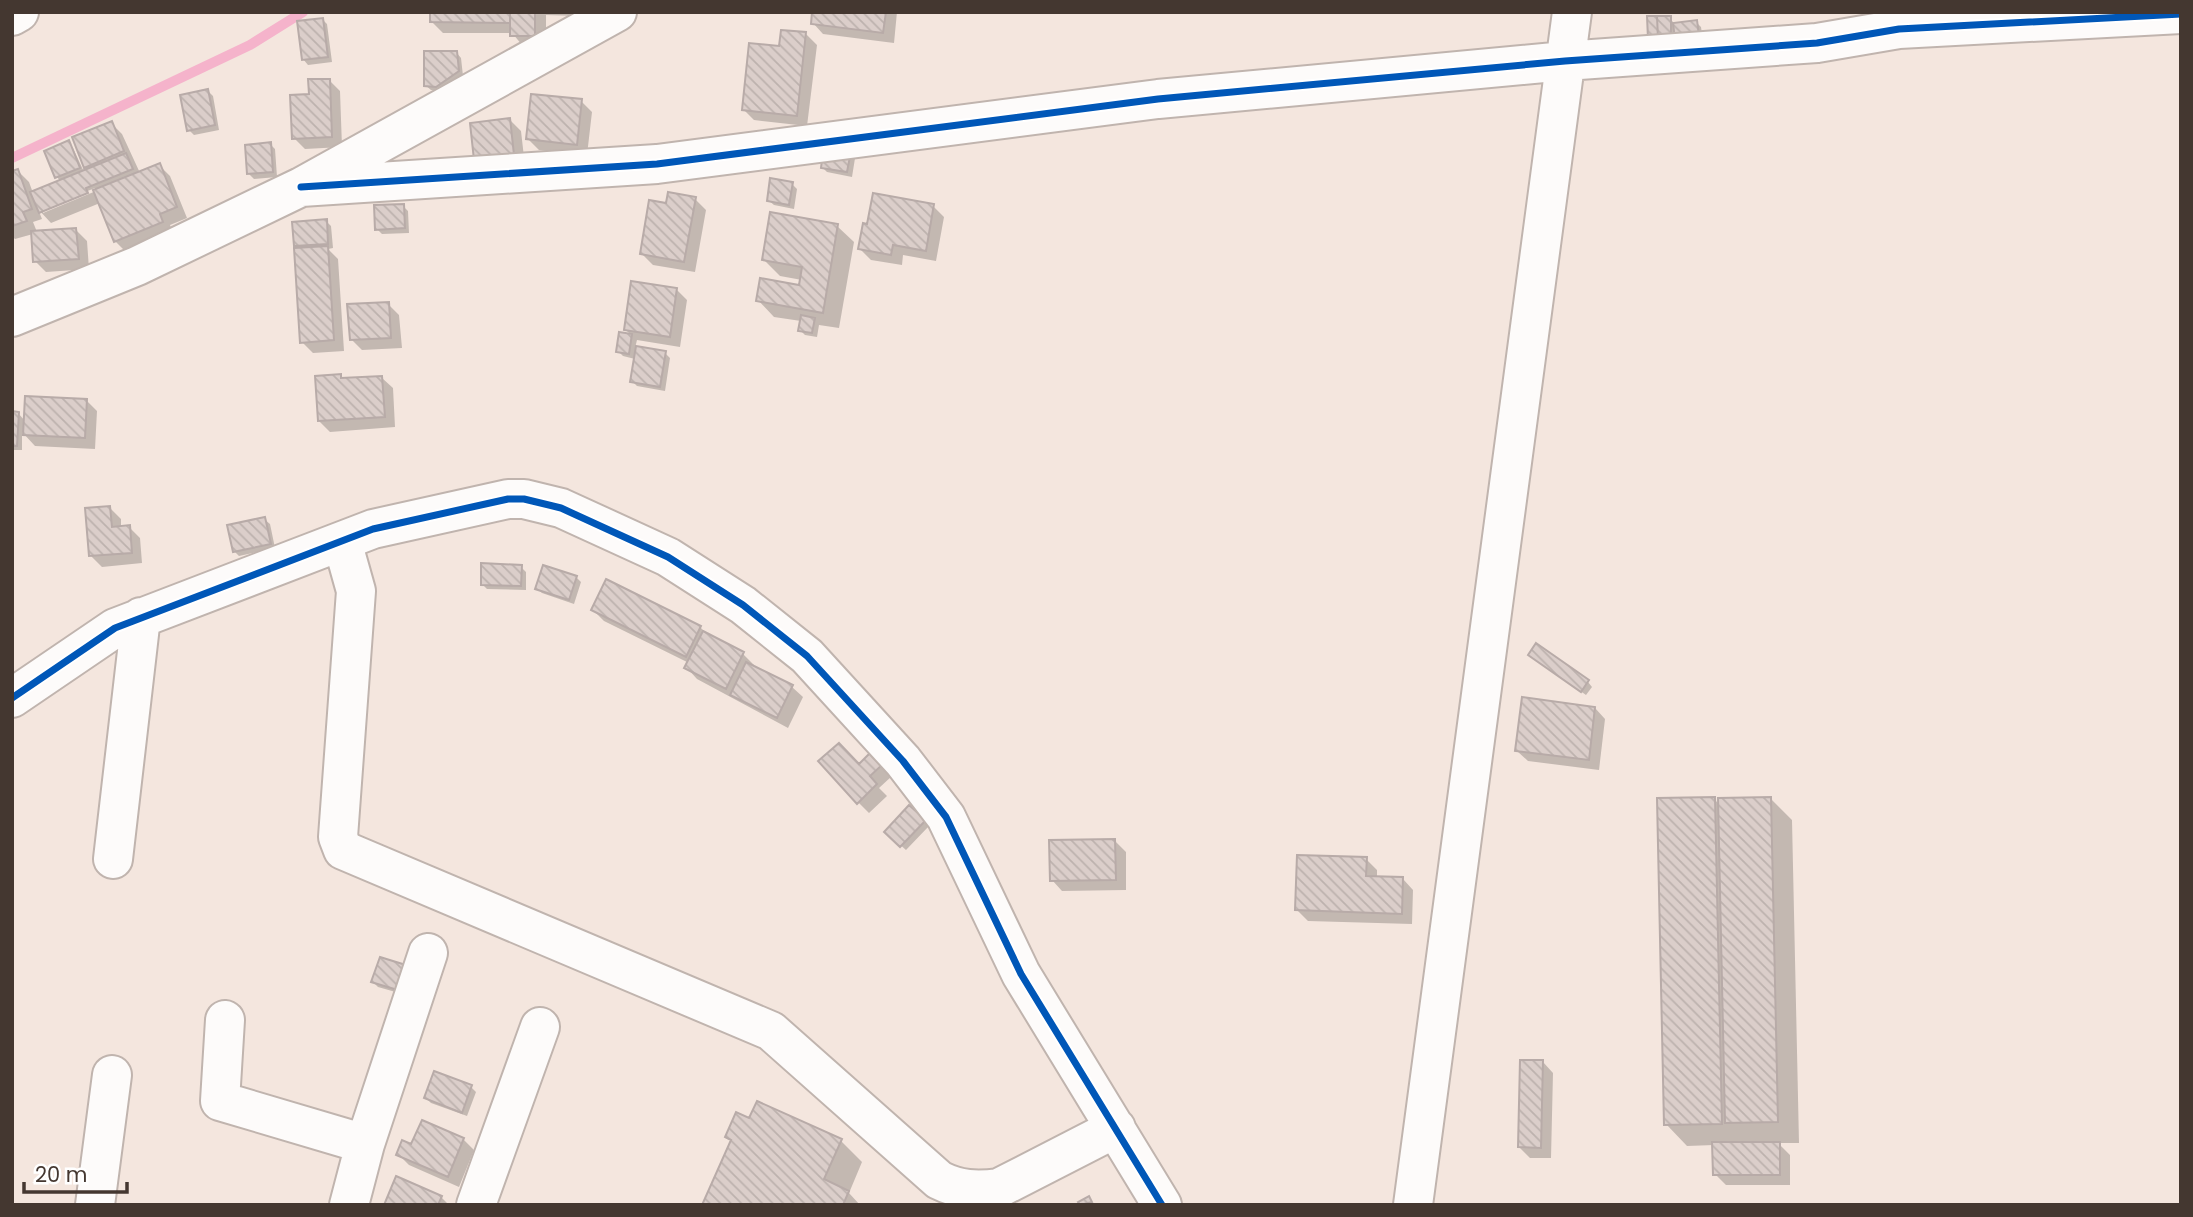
<svg xmlns="http://www.w3.org/2000/svg" width="2193" height="1217" font-family="Poppins,sans-serif">
<style>
.shadow{fill:#0003;fill-rule:evenodd}
.lines{fill:none;stroke-linecap:round;stroke-linejoin:round}
.stream{stroke:#f5b3cb;stroke-width:10}
.building{fill:url(#building-back-hatch);stroke:#b8aba8;stroke-width:2}
.street-casing{stroke:#c0b4ae;stroke-width:42}
.secondary-casing{stroke:#c0b4ae;stroke-width:42}
.street{stroke:#fdfbfa;stroke-width:38}
.secondary{stroke:#fdfbfa;stroke-width:38}
.cycleway-casing{stroke:#fff;stroke-width:11}
.cycleway{stroke:#0057b8;stroke-width:7}
</style>
<defs>
<pattern id="building-back-hatch" width="6" height="6" patternUnits="userSpaceOnUse" patternTransform="scale(1.75)"><rect width="6" height="6" fill="#dbceca"/><path d="M-1 5l2 2M0 0l6 6M5-1l2 2" fill="none" stroke="#bdb2ae"/></pattern>
</defs>
<rect width="100%" height="100%" fill="#f4e6de"/>
<!-- shadow -->
<path class="shadow" d="M432 12H579V16L546 15V46H523L512 33H443L432 22Z
M814 12H897L894 43 823 34 813 23Z
M1670 18 1675 25 1696 22 1701 27 1703 41 1654 43Z
M322 19 327 24 332 62 308 65 303 59Z
M806 34 817 45 807 126 754 120 743 109Z
M456 52 461 58 463 76 441 91 431 90 425 85Z
M329 80 340 91 342 147 305 149 294 138 311 96Z
M208 91 213 96 219 130 194 135 189 130Z
M581 101 592 112 587 155 539 150 528 139Z
M510 120 521 131 525 166 487 170Z
M111 123 122 134 140 173 159 165 170 176 187 218 170 225 173 233 126 252 115 241 100 203 51 223 38 209 42 219 33 222 37 232 76 230 87 241 89 269 46 272 35 261 33 234 15 239 12 236V173L18 171 29 182 33 193 61 182 57 177 46 151 68 143 73 148 84 172 89 170 86 167ZM95 188 96 191 43 213V209Z
M270 144 275 149 277 177 254 179 249 174Z
M856 152 852 177 827 172 822 167Z
M792 184 797 189 794 209 774 205 768 200Z
M695 199 706 210 695 272 653 265 642 254 668 205Z
M403 206 408 211 409 233 382 234 377 229Z
M933 206 944 217 936 261 903 255 902 265 871 260 860 249Z
M326 221 331 226 333 248 328 249 338 259 344 351 313 353 302 342 300 249 296 245Z
M837 226 854 242 839 328 819 325 817 337 805 335 800 330 801 321 774 317 758 300 801 287 802 280 780 276 764 260Z
M676 289 687 300 680 347 637 340 635 348 665 353 670 358 665 391 637 386 632 381 635 359 623 356 618 351 621 334 632 336 625 329Z
M388 304 399 315 402 348 362 350 352 340Z
M340 376 344 380 382 378 393 388 395 427 330 432 319 421Z
M86 400 97 411 95 449 35 446 22 432V450H12V413H18L25 421Z
M110 508 121 519V528L129 527 140 538 142 563 102 567 91 556Z
M264 519 270 524 275 548 239 556 234 551Z
M521 567 526 572V590L487 589 482 584Z
M576 577 581 582 574 604 542 593 537 588Z
M593 610 700 627 709 636 743 654 754 665 752 667 792 687 803 697 788 728 697 679 687 668 689 663 604 621Z
M1536 660 1588 682 1592 687 1586 695Z
M1595 708 1605 719 1599 770 1528 761 1517 751Z
M871 755 892 776 879 788 887 796 869 813 858 802 859 766Z
M1714 799 1720 805 1771 799 1792 820 1799 1143H1778L1790 1155V1185H1726L1715 1174 1714 1145 1687 1146 1666 1124Z
M909 807 929 826 906 850 886 832Z
M1115 841 1126 852V890L1062 891 1052 880Z
M1366 859 1377 870V878L1403 879 1413 890 1412 924 1308 921 1297 910Z
M381 959 406 995 378 987 373 982Z
M1543 1062 1553 1073 1551 1158H1530L1519 1147Z
M471 1087 476 1092 467 1116 431 1103 426 1098Z
M750 1121 841 1141 862 1162 849 1193 860 1205H704L732 1142 727 1136Z
M463 1139 474 1150 459 1187 409 1165 398 1154 412 1146Z
M441 1197 449 1205H386Z"/>
<g class="lines">
<!-- stream -->
<path class="stream" d="M12 158 250 45 303 12"/>
</g>
<!-- building -->
<path class="building" d="M430 12H510V23L430 22Z
M510 12H535V36H510Z
M812 12H886L883 33 811 24Z
M1647 16H1657L1658 39H1648Z
M1657 16H1671V38L1658 39Z
M323 18 328 57 302 60 297 21Z
M1697 20 1699 36 1675 39 1673 23Z
M781 30 806 32 797 116 742 110 749 43 779 46Z
M424 51H457L459 71 436 87 424 86Z
M308 79H330L332 137 292 139 290 95 309 94Z
M208 89 215 125 187 131 180 95Z
M531 94 582 99 577 145 526 139Z
M510 118 514 155 474 160 470 123Z
M112 121 124 151 84 168 72 137Z
M69 140 80 168 55 178 44 151Z
M271 142 273 172 247 174 245 145Z
M852 146 847 172 821 168 823 152Z
M126 153 133 169 86 188 88 193 39 213 30 192Z
M160 163 177 207 160 214 163 222 114 242 93 190Z
M18 169 32 209 23 212 27 221 12 226V171Z
M770 178 793 182 789 205 767 201Z
M668 192 696 197 684 262 640 254 649 200 666 203Z
M873 193 934 204 926 251 893 245 891 255 858 249 863 223 867 224Z
M404 204 405 228 375 230 374 205Z
M770 212 838 224 823 313 756 301 760 278 799 285 802 267 762 260Z
M327 219 328 244 294 246 292 222Z
M76 228 79 259 33 262 31 231Z
M328 246 334 340 300 343 294 248Z
M631 281 677 288 670 337 624 330Z
M389 302 391 338 350 340 347 304Z
M801 315 815 318 812 333 798 331Z
M619 332 632 334 629 354 616 352Z
M636 346 666 351 660 387 630 382Z
M341 374V378L382 376 385 417 318 421 315 376Z
M25 396 87 399 85 438 23 435Z
M12 411 19 412 17 446H12Z
M110 506 112 527 130 525 132 553 89 556 85 508Z
M265 517 271 544 233 552 227 525Z
M481 563 522 565 521 586 481 585Z
M543 565 577 576 569 600 535 589Z
M606 579 701 626 686 657 591 610Z
M703 631 744 652 726 689 684 668Z
M1536 643 1589 680 1581 692 1528 655Z
M746 662 793 685 777 718 730 695Z
M1522 697 1595 707 1589 760 1515 751Z
M839 743 859 764 871 752 883 764 870 776 877 784 857 804 818 761Z
M1715 797 1722 1124 1664 1125 1657 798Z
M1771 797 1778 1122 1725 1123 1718 798Z
M909 805 926 820 900 847 884 832Z
M1115 839 1116 880 1050 881 1049 840Z
M1297 855 1367 857 1366 876 1403 877 1402 914 1295 910Z
M380 957 409 966 401 991 371 982Z
M1520 1060H1543L1541 1148 1518 1147Z
M434 1071 472 1085 462 1113 424 1098Z
M757 1101 842 1139 824 1179 849 1191 843 1205H702L731 1140 725 1137 736 1112 749 1118Z
M422 1120 464 1138 448 1177 396 1155 402 1140 411 1144Z
M1712 1142H1780V1175H1713Z
M396 1176 442 1196 438 1205H384Z
M1089 1196 1092 1202 1080 1205 1078 1202Z"/>
<g class="lines">
<defs>
<path id="street" d="M301 187 657 164 1158 99 1565 61 1817 43 1899 29 2181 14
M12 317 137 266 301 187 617 12
M342 541 356 591 338 837 343 850 771 1031 939 1180C959 1190 976 1191 999 1188L1116 1128
M12 698 115 628 373 529 508 499H524L561 508 668 557 743 605 807 656 903 761 946 817 1021 974 1162 1205
M113 859 141 617
M225 1020 220 1101 365 1144
M95 1205 112 1075
M349 1205 365 1144 428 953
M476 1205 540 1027
M1413 1205 1572 12"/>
<path id="secondary" d="M12 16 19 12"/>
</defs>
<!-- street casing -->
<use href="#street" class="street-casing"/>
<!-- secondary casing -->
<use href="#secondary" class="secondary-casing"/>
<!-- street -->
<use href="#street" class="street"/>
<!-- secondary -->
<use href="#secondary" class="secondary"/>
<defs>
<path id="cycleway" d="M301 187 657 164 1158 99 1565 61 1817 43 1899 29 2181 14
M12 698 115 628 373 529 508 499H524L561 508 668 557 743 605 807 656 903 761 946 817 1021 974 1162 1205"/>
</defs>
<!-- cycleway casing -->
<use href="#cycleway" class="cycleway-casing"/>
<!-- cycleway -->
<use href="#cycleway" class="cycleway"/>
</g>
<!-- border -->
<rect width="2193" height="1217" fill="none" stroke="#443730" stroke-width="28"/>
<!-- scale -->
<path d="M24 1182v10h103v-10" fill="none" stroke="#443730" stroke-width="3.5"/>
<text x="35" y="1182" font-size="21" fill="#443730" stroke="#ffffff" stroke-width="5" paint-order="stroke">20 m</text>
</svg>
